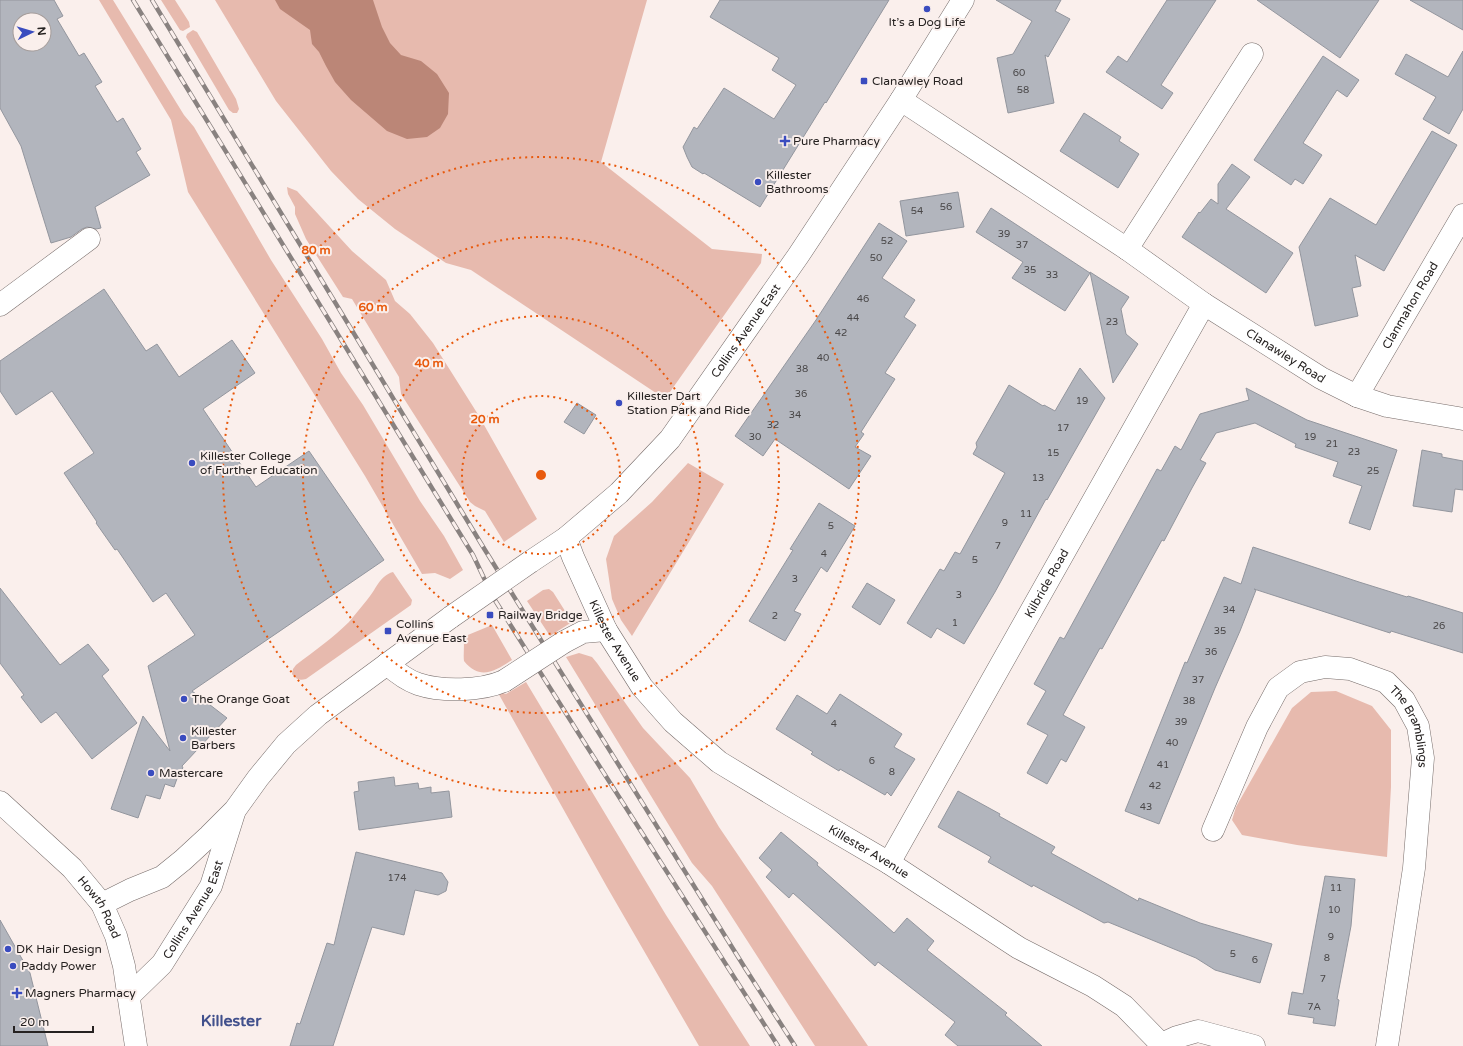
<svg xmlns="http://www.w3.org/2000/svg" width="1463" height="1046" font-family="'Varela Round',sans-serif">
<style>
.green{fill:#e7baae}
.water{fill:#bb8677}
.building{fill:#b2b5bd;stroke:#93969e;fill-rule:evenodd}
.lines{fill:none;stroke-linecap:round;stroke-linejoin:round}
.street-casing{stroke:#766c6a;stroke-width:23}
.secondary-casing{stroke:#766c6a;stroke-width:23}
.street{stroke:#fff;stroke-width:22}
.secondary{stroke:#fff;stroke-width:22}
.rail-casing{stroke:#898280;stroke-width:4.5}
.rail{stroke:#faefec;stroke-width:3;stroke-dasharray:9;stroke-linecap:butt}
.street-bridge-casing{stroke:#766c6a;stroke-width:23;stroke-linecap:butt}
.secondary-bridge-casing{stroke:#766c6a;stroke-width:23;stroke-linecap:butt}
.street-bridge{stroke:#fff;stroke-width:22}
.secondary-bridge{stroke:#fff;stroke-width:22}
.ring{fill:none;stroke:#e8590c;stroke-width:2;stroke-dasharray:2 4}
.poi-dot{fill:#3a4cbf;stroke:#faefec;stroke-width:1.5}
.labels{text-anchor:middle;dominant-baseline:central;stroke-width:4;stroke-linejoin:round;paint-order:stroke}
.number-label{font-size:10px;fill:#494748}
.poi-label{font-size:12px;fill:#262221;stroke:#faefec;text-anchor:start}
.street-label{font-size:12px;fill:#262221;stroke:#faefec}
.district-label{font-size:16px;font-weight:bold;fill:#41508c;stroke:#faefec}
.centre{fill:#e8590c;stroke:#faefec;stroke-width:2}
.ring-label{font-size:12px;text-anchor:middle;font-weight:bold;fill:#e8590c;stroke:#faefec;stroke-width:4;stroke-linejoin:round;paint-order:stroke}
</style>
<rect width="100%" height="100%" fill="#faefec"/>
<!-- green -->
<path class="green" d="M99 0H113L184 115 194 127 271 260 322 339 341 373 363 405 420 501 444 536 463 570 450 579 435 573 422 574 365 476 188 192 171 120Z
M161 0H175L189 22 190 27 183 31 180 30Z
M215 0H647L601 162 712 249 762 254 761 263 665 399 471 270 446 263 395 229 358 199 331 171 276 101Z
M193 30 197 32 236 99 239 109 237 113H233L229 110 186 37 187 34Z
M287 187 297 191 352 251 386 280 395 301 410 314 433 343 479 416 537 519 504 542 485 511 475 506 470 502 401 394 399 377 352 299 343 297 306 239 295 214V207L288 194Z
M688 463 724 484 632 636 621 620 612 599 606 559 614 536 652 502Z
M393 572 412 600 411 605 306 679C299 681 296 679 292 674L293 669 296 665C314 651 333 638 349 622 355 615 361 607 367 600 376 590 379 576 393 572Z
M549 589 553 592 572 622 550 636 527 601 543 590Z
M492 625 512 660C495 671 480 681 464 661 463 653 465 646 463 637Z
M579 653 592 657 597 663 643 728 690 778 719 827 868 1046H815L712 886 692 863 566 657Z
M526 682 666 915 750 1046H699L607 887 497 691 506 694Z
M1336 691 1372 706 1391 730V787L1387 857 1297 845 1242 835 1232 820 1236 807 1292 708 1311 692Z"/>
<!-- water -->
<path class="water" d="M275 0H373L382 27 390 43 401 55 421 61 437 74 449 93 448 114 440 128 427 137 407 139 387 131 351 100 335 82 326 66 319 52 312 44 310 30 280 9Z"/>
<!-- building -->
<path class="building" d="M0 0H54L63 16 57 19 79 56 84 53 102 82 95 86 117 122 123 118 141 149 136 152 150 175 95 207 101 228 96 229 87 227 82 229 71 237 51 243 21 146 0 108ZM20 20H44V44H20Z
M720 0H889L826 103 825 102 760 207 704 173 703 174 692 167 687 157 683 147 694 127 697 129 724 88 774 119 796 85 772 70 779 58 710 17Z
M996 0H1061L1055 11 1070 19 1048 57 1045 55 1054 103 1008 113 997 58 1013 54 1032 21Z
M1167 0H1216L1161 85 1173 93 1162 109 1106 72 1118 56 1127 62Z
M1257 0H1379L1340 58Z
M1410 0H1463V30Z
M1463 51V109L1449 134 1423 119 1436 97 1395 74 1406 54 1448 77Z
M1323 56 1359 80 1347 97 1337 90 1303 143 1322 155 1303 184 1295 179 1291 185 1254 160Z
M1084 113 1121 137 1119 141 1139 154 1118 188 1060 151Z
M1432 131 1457 145 1384 271 1355 255 1361 286 1352 288 1358 316 1315 326 1299 247 1330 198 1376 225Z
M1232 164 1250 177 1226 209 1293 253 1266 293 1182 237 1199 212 1200 213 1211 199 1218 204V184Z
M958 192 964 227 906 236 900 201Z
M991 208 1090 273 1065 311 1012 278 1023 262 976 232Z
M879 223 907 241 882 278 915 300 904 317 916 325 885 373 895 379 861 432 864 434 855 447 871 456 849 489 775 439 763 456 735 436 816 320Z
M1090 272 1129 297 1121 309 1126 334 1138 344 1113 383Z
M104 289 146 351 157 344 179 377 232 340 255 373 203 409 256 487 309 451 384 560 192 691 227 718 182 766 183 768 179 773 174 787 165 784 160 799 146 795 138 818 111 809 143 716 170 751 148 666 195 635 166 593 153 602 117 549 115 550 96 523 97 522 64 473 94 453 52 391 16 415 0 391V361Z
M1080 368 1105 398 1047 500 1046 499 995 592 964 644 937 628 931 638 907 623 940 569 944 571 955 552 960 554 1005 473 973 454 977 447 976 443 1009 385 1043 406 1044 405 1055 411Z
M1246 388 1307 420 1397 450 1370 530 1349 523 1362 486 1333 476 1338 462 1295 447 1296 444 1255 423 1216 433 1200 460 1206 463 1192 488 1164 541 1162 540 1102 649 1100 648 1063 715 1085 727 1066 762 1061 759 1047 784 1027 773 1048 735 1027 724 1046 691 1034 684 1060 637 1064 639 1157 469 1161 471 1175 446 1181 450 1200 414 1249 400Z
M577 403 596 415 584 434 564 422Z
M1422 450 1442 454V457L1463 461V490L1455 489 1452 512 1413 506Z
M819 503 855 526 827 572 821 567 794 611 801 614 785 641 749 621 793 550 790 549Z
M1253 547 1359 582 1407 597 1408 596 1463 613V653L1391 631 1390 633 1254 589 1256 590 1240 631 1215 688 1159 824 1125 811 1185 662 1187 663 1224 577 1241 584Z
M867 583 895 600 880 625 852 607Z
M0 588 60 665 88 644 109 670 102 676 137 723 92 759 56 712 41 723 21 697 24 695 0 663Z
M840 694 902 734 894 747 915 759 891 796 887 792 885 795 840 769 839 771 811 754 813 752 776 729 797 695 827 714Z
M394 777 395 786 418 783 419 789 431 787V793L449 791 452 817 359 830 354 792 359 791 358 782Z
M958 791 1000 814 999 816 1055 847 1051 853 1138 901 1139 898 1200 923 1272 944 1260 983 1215 970 1196 958 1108 922 1104 923 1033 885 1032 887 988 862 991 857 938 827Z
M781 832 818 863 817 865 894 933 907 918 934 941 927 950 1007 1013 1005 1015 1042 1046H958L945 1035 955 1022 878 962 875 966 793 893 789 898 766 877 772 870 759 858Z
M356 852 442 873 448 882 446 891 438 895 415 890 404 935 372 927 333 1046H290L297 1023 300 1024 327 943 334 945Z
M1325 876 1355 879 1351 926 1337 999 1339 1000 1335 1026 1313 1023 1314 1018 1288 1014 1292 992 1303 994Z
M0 920 30 973 48 1046H0Z"/>
<g class="lines">
<defs>
<g id="street">
<path id="s1" d="M901 100 1127 249 1204 304 1321 378 1357 396 1387 406 1463 419"/>
<path d="M1127 249 1252 54"/>
<path d="M0 305 89 239"/>
<path id="s2" d="M1357 396 1463 215"/>
<path d="M564 642 583 632 606 630"/>
<path d="M387 664C396 672 406 680 418 684 442 692 481 691 504 681"/>
<path id="s3" d="M1213 830 1257 727 1278 688 1300 672 1325 667 1350 669 1386 682 1404 700 1418 726 1423 758 1414 868 1387 1046"/>
<path id="s4" d="M889 863 1204 304"/>
<path d="M1162 1044 1177 1037 1198 1031 1254 1046"/>
</g>
<g id="secondary">
<path id="s5" d="M566 538 573 557 606 630 642 687 673 722 719 762 790 805 889 863 1019 948 1093 986 1124 1006 1163 1046"/>
<path id="s6" d="M530 562 566 538 619 493 670 439 798 256 901 100 963 0"/>
<path id="s7" d="M0 802 72 868 102 904 116 936 124 966 136 1046"/>
<path d="M102 904 130 890 162 877 183 860 209 836 235 810 258 778 286 744 318 715 451 617"/>
<path id="s8" d="M129 996 162 964 211 886 234 813"/>
</g>
</defs>
<!-- street casing -->
<use href="#street" class="street-casing"/>
<!-- secondary casing -->
<use href="#secondary" class="secondary-casing"/>
<!-- street -->
<use href="#street" class="street"/>
<!-- secondary -->
<use href="#secondary" class="secondary"/>
<defs>
<path id="rail" d="M133 0 473 555 493 597 584 742 778 1046
M152 0 485 550 745 968 795 1046"/>
</defs>
<!-- rail casing -->
<use href="#rail" class="rail-casing"/>
<!-- rail -->
<use href="#rail" class="rail"/>
<defs>
<path id="street-bridge" d="M504 681 564 642"/>
<path id="secondary-bridge" d="M451 617 530 562"/>
</defs>
<!-- street-bridge casing -->
<use href="#street-bridge" class="street-bridge-casing"/>
<!-- secondary-bridge casing -->
<use href="#secondary-bridge" class="secondary-bridge-casing"/>
<!-- street-bridge -->
<use href="#street-bridge" class="street-bridge"/>
<!-- secondary-bridge -->
<use href="#secondary-bridge" class="secondary-bridge"/>
</g>
<!-- distance rings -->
<g class="ring">
<circle cx="541" cy="475" r="79"/>
<circle cx="541" cy="475" r="159"/>
<circle cx="541" cy="475" r="238"/>
<circle cx="541" cy="475" r="318"/>
</g>
<!-- markers -->
<g class="poi-dot">
<circle cx="927" cy="9" r="4"/>
<rect x="860" y="77" width="8" height="8" rx="2"/>
<path d="M783 135h4v4h4v4h-4v4h-4v-4h-4v-4h4z"/>
<circle cx="758" cy="182" r="4"/>
<circle cx="619" cy="403" r="4"/>
<circle cx="192" cy="463" r="4"/>
<rect x="486" y="611" width="8" height="8" rx="2"/>
<rect x="384" y="627" width="8" height="8" rx="2"/>
<circle cx="184" cy="699" r="4"/>
<circle cx="183" cy="738" r="4"/>
<circle cx="151" cy="773" r="4"/>
<circle cx="8" cy="949" r="4"/>
<circle cx="13" cy="966" r="4"/>
<path d="M15 987h4v4h4v4h-4v4h-4v-4h-4v-4h4z"/>
</g>
<g class="labels">
<!-- number labels -->
<g class="number-label">
<text x="1019" y="73">60</text>
<text x="1023" y="90">58</text>
<text x="946" y="207">56</text>
<text x="917" y="211">54</text>
<text x="1004" y="234">39</text>
<text x="887" y="241">52</text>
<text x="1022" y="245">37</text>
<text x="876" y="258">50</text>
<text x="1030" y="270">35</text>
<text x="1052" y="275">33</text>
<text x="863" y="299">46</text>
<text x="853" y="318">44</text>
<text x="1112" y="322">23</text>
<text x="841" y="333">42</text>
<text x="823" y="358">40</text>
<text x="802" y="369">38</text>
<text x="801" y="394">36</text>
<text x="1082" y="401">19</text>
<text x="795" y="415">34</text>
<text x="773" y="425">32</text>
<text x="1063" y="428">17</text>
<text x="755" y="437">30</text>
<text x="1310" y="437">19</text>
<text x="1332" y="444">21</text>
<text x="1354" y="452">23</text>
<text x="1053" y="453">15</text>
<text x="1373" y="471">25</text>
<text x="1038" y="478">13</text>
<text x="1026" y="514">11</text>
<text x="1005" y="523">9</text>
<text x="831" y="526">5</text>
<text x="998" y="546">7</text>
<text x="824" y="554">4</text>
<text x="975" y="560">5</text>
<text x="795" y="579">3</text>
<text x="959" y="595">3</text>
<text x="1229" y="610">34</text>
<text x="775" y="616">2</text>
<text x="955" y="623">1</text>
<text x="1439" y="626">26</text>
<text x="1220" y="631">35</text>
<text x="1211" y="652">36</text>
<text x="1198" y="680">37</text>
<text x="1189" y="701">38</text>
<text x="1181" y="722">39</text>
<text x="834" y="724">4</text>
<text x="1172" y="743">40</text>
<text x="872" y="761">6</text>
<text x="1163" y="765">41</text>
<text x="892" y="772">8</text>
<text x="1155" y="786">42</text>
<text x="1146" y="807">43</text>
<text x="397" y="878">174</text>
<text x="1336" y="888">11</text>
<text x="1334" y="910">10</text>
<text x="1331" y="937">9</text>
<text x="1233" y="954">5</text>
<text x="1327" y="958">8</text>
<text x="1255" y="960">6</text>
<text x="1323" y="979">7</text>
<text x="1314" y="1007">7A</text>
</g>
<!-- poi labels -->
<g class="poi-label">
<text x="927" y="22" text-anchor="middle">It’s a Dog Life</text>
<text x="872" y="81">Clanawley Road</text>
<text x="793" y="141">Pure Pharmacy</text>
<text x="766" y="175">Killester<tspan x="766" dy="14">Bathrooms</tspan></text>
<text x="627" y="396">Killester Dart<tspan x="627" dy="14">Station Park and Ride</tspan></text>
<text x="200" y="456">Killester College<tspan x="200" dy="14">of Further Education</tspan></text>
<text x="498" y="615">Railway Bridge</text>
<text x="396" y="624">Collins<tspan x="396" dy="14">Avenue East</tspan></text>
<text x="192" y="699">The Orange Goat</text>
<text x="191" y="731">Killester<tspan x="191" dy="14">Barbers</tspan></text>
<text x="159" y="773">Mastercare</text>
<text x="16" y="949">DK Hair Design</text>
<text x="21" y="966">Paddy Power</text>
<text x="25" y="993">Magners Pharmacy</text>
</g>
<!-- street labels -->
<g class="street-label">
<text stroke="none"><textPath href="#s2" startOffset="105">Clanmahon Road</textPath></text>
<text stroke="none"><textPath href="#s6" startOffset="319">Collins Avenue East</textPath></text>
<text stroke="none"><textPath href="#s1" startOffset="462">Clanawley Road</textPath></text>
<text stroke="none"><textPath href="#s4" startOffset="321">Kilbride Road</textPath></text>
<text stroke="none"><textPath href="#s5" startOffset="114">Killester Avenue</textPath></text>
<text stroke="none"><textPath href="#s3" startOffset="325">The Bramblings</textPath></text>
<text stroke="none"><textPath href="#s5" startOffset="450">Killester Avenue</textPath></text>
<text stroke="none"><textPath href="#s7" startOffset="146">Howth Road</textPath></text>
<text stroke="none"><textPath href="#s8" startOffset="109">Collins Avenue East</textPath></text>
</g>
<!-- district labels -->
<g class="district-label">
<text x="231" y="1021">Killester</text>
</g>
</g>
<circle cx="541" cy="475" r="6" class="centre"/>
<g class="ring-label">
<text x="316" y="254">80 m</text>
<text x="373" y="311">60 m</text>
<text x="429" y="367">40 m</text>
<text x="485" y="423">20 m</text>
</g>
<!-- north arrow -->
<g transform="translate(32 32) rotate(85)"><circle r="19" fill="#faefec" stroke="#a59d9b"/>
<path d="M0-3L7 15L0 10L-7 15Z" fill="#3a4cbf"/>
<text y="-6" font-size="11" font-weight="bold" text-anchor="middle" fill="#262221">N</text>
</g>
<!-- scale -->
<path d="M14 1026v6h79v-6" fill="none" stroke="#262221" stroke-width="2"/>
<text x="20" y="1026" font-size="12" fill="#262221" stroke="#faefec" stroke-width="3" paint-order="stroke">20 m</text>
</svg>
